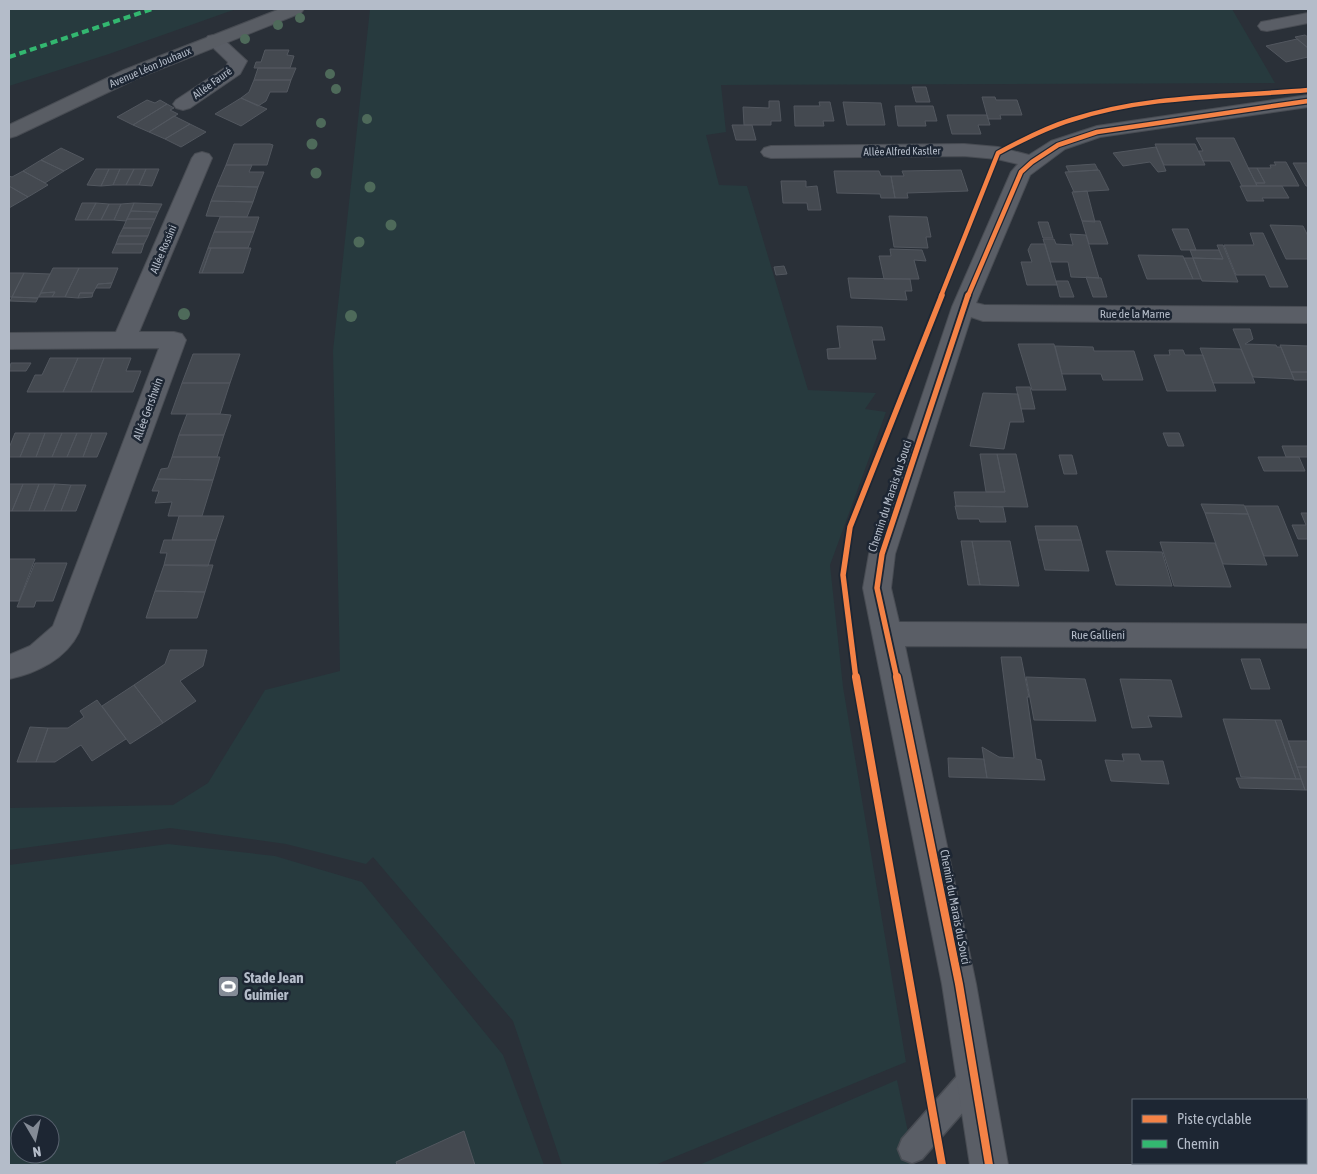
<svg xmlns="http://www.w3.org/2000/svg" width="1317" height="1174" font-family="'Asap Condensed',sans-serif">
<style>
.green{fill:#273a3e;fill-rule:evenodd}
.building{fill:#444950;stroke:#52575f}
.lines{fill:none;stroke-linecap:round;stroke-linejoin:round}
.lane-casing{stroke:#484c53;stroke-width:3}
.street-casing{stroke:#484c53;stroke-width:2}
.secondary-casing{stroke:#484c53;stroke-width:2}
.lane{fill:#5a5e66;fill-rule:evenodd}
.street{fill:#5a5e66;fill-rule:evenodd}
.secondary{fill:#595d64;fill-rule:evenodd}
.quiet{stroke:#33b770;stroke-width:4;stroke-dasharray:7 4;stroke-linecap:butt}
.cycleway-far2-casing{stroke:#1d2633;stroke-width:7}
.cycleway-far1-casing{stroke:#1d2633;stroke-width:9}
.cycleway-casing{stroke:#1d2633;stroke-width:11}
.cycleway-far2{stroke:#f48246;stroke-width:4.5}
.cycleway-far1{stroke:#f48246;stroke-width:5.5}
.cycleway{stroke:#f48246;stroke-width:8}
.tree{fill:#4e6a5a}
.labels{text-anchor:middle;dominant-baseline:central;stroke-width:5;stroke-linejoin:round;paint-order:stroke}
.far-street-label{font-size:11px;fill:#b4bcc9;stroke:#1d2633}
.street-label{font-size:12px;fill:#b4bcc9;stroke:#1d2633}
.near-poi-label{font-size:15px;font-weight:bold;fill:#b4bcc9;stroke:#1d2633;text-anchor:start}
</style>
<rect width="100%" height="100%" fill="#2a3038"/>
<!-- green -->
<path class="green" d="M9 9H236L109 54 9 86Z
M370 9H1232L1275 83 721 85 726 132 706 135 719 185 747 186 808 390 876 393 865 409 886 412 830 565 843 687 906 1062 655 1165H562L513 1021 373 857 366 864 286 844 170 828 9 850V808L173 805 208 783 265 690 340 671 333 351Z
M168 844 275 856 362 882 503 1055 544 1165H9V865ZM20 1124H50V1154H20Z
M897 1080 915 1165H699Z"/>
<!-- building -->
<path class="building" d="M1305 35 1308 37V48L1295 37Z
M1297 39 1308 48V57L1286 62 1266 46Z
M265 50H289L287 55 294 56 290 68H254L256 62H261Z
M258 68H296L291 80H254Z
M254 80H291L287 92H270L266 101 258 106 241 98 249 92Z
M912 87H926L930 102H916Z
M982 97H995L996 100H1017L1022 115H1000L1001 119H988Z
M241 98 267 109 241 126 215 114Z
M147 100 155 103 160 100 167 104 133 125 117 117Z
M769 101H779L781 121H771V125H744L743 107 769 108Z
M819 102H830L834 121H823L824 126H795L794 106H820Z
M843 102 881 103 885 125H847Z
M167 104 174 108 170 110 178 114 149 132 133 125Z
M895 106H933L937 121H925L926 126H898Z
M947 115H987L990 125H978L981 134H952Z
M174 116 190 124 165 139 149 132Z
M190 124 206 132 181 147 165 139Z
M732 125H752L756 140H736Z
M1196 138H1234L1257 186H1242L1230 161H1203L1199 151H1203Z
M234 144H270L273 145 267 165H226Z
M1155 144H1195L1205 165H1164Z
M1156 147 1166 171 1158 172 1150 162 1123 166 1113 153Z
M61 148 84 159 64 171 41 160Z
M41 160 64 171 45 183 23 171Z
M1274 162H1286L1299 186H1257L1256 183H1265L1257 168H1271L1270 165H1276Z
M1293 163H1308V186H1306Z
M1095 164 1098 170 1069 172 1066 166Z
M226 165H252L249 172H264L258 187 217 186Z
M1248 168H1257L1265 183H1256Z
M96 169H109L101 186 87 185Z
M109 169H120L113 185 101 186Z
M120 169H134L126 185H113Z
M134 169H146L139 185H126Z
M146 169H159L152 186 139 185Z
M961 170 968 191 907 193 908 198H895L891 176H904L902 171Z
M1099 170 1109 190 1074 192 1065 172Z
M23 171 45 183 48 185 28 197 9 186V176L12 177Z
M834 171H879L881 176H891L895 198H881L880 194 837 193Z
M781 181H806V187L817 186 821 210H808L807 203H783Z
M9 186 28 197 9 208Z
M217 186 258 187 253 202 211 201Z
M1240 186H1282L1289 198H1262L1264 201H1247Z
M1087 191 1095 222 1082 221 1072 192Z
M211 201 253 202 247 217 206 216Z
M82 203H96L87 220H75Z
M96 203 109 204 101 220H87Z
M134 203 162 204 158 212 131 211Z
M134 203 126 221 114 220 121 204Z
M109 204H121L114 220H101Z
M131 211 158 212 155 219H127Z
M889 216 927 217 931 237H926L928 248 894 247Z
M220 217H259L254 232H214Z
M127 219H155L151 228H123Z
M1082 221H1100L1108 244H1089Z
M1038 222H1048L1053 238H1043Z
M1270 225 1303 226 1308 236V259H1286Z
M123 228H151L148 236H119Z
M1172 229H1188L1196 250H1181Z
M214 232H254L248 248H208Z
M1250 233H1263L1288 287H1270L1265 275H1236L1224 245H1254Z
M1070 234 1086 235 1099 278 1071 277 1068 262H1050L1043 239H1054L1056 244 1073 245Z
M119 236H148L144 244H116Z
M116 244H144L141 253H112Z
M1031 244H1045L1057 285H1027L1021 262H1032L1028 250Z
M1217 245H1223L1238 282 1202 281 1193 258 1223 259Z
M208 248H211L202 273H199Z
M211 248H251L243 273H202Z
M890 249 922 250 926 261 914 260 919 279H884L879 256H891Z
M1190 250H1219L1223 259 1193 258Z
M1138 255 1183 256 1193 279H1147Z
M1184 258H1193L1201 279H1193Z
M784 266 787 274 776 275 774 267Z
M53 268H79L65 297H52L55 292 41 293Z
M79 268H118L112 283 98 284 93 293H80L78 298 65 297Z
M9 273H24L12 297H9Z
M24 273 50 274 38 298 12 297Z
M1086 277 1101 278 1107 297H1093Z
M848 278 910 279 912 291H905L907 300 851 298Z
M1056 281H1068L1074 297H1060Z
M112 283 110 288H96L98 284Z
M55 292 52 297H39L41 293Z
M80 293H93L92 297 78 298Z
M12 297 38 298 36 302 10 301Z
M837 326 882 327 885 340H872L876 359H828L827 349 840 348Z
M1233 329H1250L1253 339 1245 344 1276 345 1277 347H1281L1294 379 1253 377Z
M1018 344H1054L1066 390H1032Z
M1280 345 1308 346V372H1291Z
M1055 346 1093 347 1094 351H1134L1143 380H1103L1101 374H1062Z
M1200 348 1241 349 1255 383H1213Z
M1169 350H1183L1185 355H1203L1216 391H1167L1154 355H1170Z
M193 354H240L230 383H182Z
M50 358H78L63 392H27L35 375H42Z
M78 358H104L91 392H63Z
M104 358H131L126 371H141L133 392H91Z
M11 363H31L26 371H9Z
M1291 372H1308V380H1294Z
M182 383H230L220 414H171Z
M1016 387H1030L1035 409H1021Z
M983 393 1018 394 1024 422H1010L1004 449 970 446Z
M187 414H220L231 415 224 435H179Z
M15 433H30L20 457H9V448Z
M30 433H45L36 457H20Z
M45 433H62L52 457H36Z
M62 433H77L67 457H52Z
M77 433H92L83 457H67Z
M92 433H107L97 457H83Z
M1163 433H1179L1184 446H1168Z
M179 435H224L217 457H172Z
M1282 446H1308V457H1286Z
M980 454H997L1005 492H986Z
M997 454H1016L1028 507 956 506 954 492H1005Z
M1059 455H1072L1077 474H1064Z
M172 457H220L213 480 157 479 161 469 168 468Z
M1258 457H1299L1305 471H1264Z
M157 479 213 480 202 516H168L172 502 155 503 159 491H152Z
M9 484H23L12 511H9Z
M23 484H39L29 511H12Z
M39 484H55L44 511H29Z
M55 484 71 485 61 511H44Z
M71 485H86L76 511H61Z
M1201 504 1244 505 1248 514 1205 513Z
M955 506 1003 507 1006 522H980L979 519H958Z
M1245 506H1278L1298 556H1264Z
M1205 513 1248 514 1267 565 1223 564Z
M1301 513H1308V539H1298L1292 525H1306Z
M179 516H224L216 540H172Z
M1035 526H1077L1081 540H1038Z
M164 540H216L208 566 164 565 167 553H160Z
M1038 540H1081L1089 571 1045 570Z
M961 541H972L980 585H968Z
M972 541H1010L1019 586 980 585Z
M1160 542 1215 543 1231 587 1174 586Z
M1106 551 1162 552 1172 586 1116 585Z
M9 559H35L19 601H9Z
M35 563H67L53 601H36L34 607H17Z
M164 565H213L205 592 155 591Z
M155 591 205 592 197 618H146Z
M170 650H207L203 666 180 681 196 701 163 723 134 685 165 664Z
M1001 657H1021L1029 697H1027L1036 759 1041 760 1045 780 987 778 982 747 999 757 1014 758Z
M1241 659H1260L1270 689H1251Z
M1026 677 1085 679 1096 721 1034 720Z
M1120 679 1171 680 1182 717 1148 716 1152 727 1132 728Z
M134 685 163 723 130 744 102 706Z
M97 700 126 739 92 761 81 745 55 762H36L48 728H68L84 717 80 711Z
M1223 719 1275 720 1296 779 1241 777Z
M1275 720H1281L1301 779H1296Z
M30 727 48 728 36 762H17Z
M1288 741H1308V767H1297Z
M1122 754H1139L1141 761H1163L1169 784 1111 781 1105 760 1124 761Z
M948 758 984 759 987 778 949 777Z
M1297 767H1308V790H1305Z
M1236 778 1301 779 1305 790 1240 788Z
M464 1131 475 1165H397L396 1162Z"/>
<g class="lines">
<defs>
<path id="lane" d="M975 1063 985 1067 989 1077 985 1087 922 1159 912 1163 902 1159 898 1149 902 1139 965 1067Z"/>
<path id="street" d="M1308 13V23L1267 31 1261 30 1258 26 1261 22Z
M214 35 220 36 247 61 240 74 190 108 183 110 176 108 173 104 176 100 226 67 228 62 205 40 208 36Z
M1308 95V107L1100 137 1065 149 1030 175 976 303 984 305 1308 307V323L983 321 971 317 895 554 891 588 899 622 1308 624V648L905 646 976 984 1008 1165H970L942 984 863 588 869 554 952 307 1011 172 1018 164 997 159 964 156 771 158 764 156 761 152 764 148 771 146 964 144 998 147 1029 155 1051 141 1097 126Z
M202 152 209 154 212 158 139 332H174L182 334 186 340 79 632C66 659 37 673 9 679V655L30 646 53 626 159 348 9 349V333L116 332 192 158 195 154Z"/>
<path id="secondary" d="M280 9H304L301 13 138 78 16 136 9 138V125L124 70Z"/>
</defs>
<!-- lane casing -->
<use href="#lane" class="lane-casing"/>
<!-- street casing -->
<use href="#street" class="street-casing"/>
<!-- secondary casing -->
<use href="#secondary" class="secondary-casing"/>
<!-- lane -->
<use href="#lane" class="lane"/>
<!-- street -->
<use href="#street" class="street"/>
<!-- secondary -->
<use href="#secondary" class="secondary"/>
<!-- quiet -->
<path class="quiet" d="M9 57 152 9"/>
<defs>
<path id="cycleway-far2" d="M941 296 998 153C1022 140 1045 128 1071 120 1146 95 1229 97 1308 90
M968 296 1021 172 1032 162 1058 145 1097 132 1308 101"/>
<path id="cycleway-far1" d="M856 679 843 575 850 527 942 295
M897 679 877 588 882 554 968 295"/>
<path id="cycleway" d="M856 677 942 1165
M897 677 959 984 989 1165"/>
</defs>
<!-- cycleway-far2 casing -->
<use href="#cycleway-far2" class="cycleway-far2-casing"/>
<!-- cycleway-far1 casing -->
<use href="#cycleway-far1" class="cycleway-far1-casing"/>
<!-- cycleway casing -->
<use href="#cycleway" class="cycleway-casing"/>
<!-- cycleway-far2 -->
<use href="#cycleway-far2" class="cycleway-far2"/>
<!-- cycleway-far1 -->
<use href="#cycleway-far1" class="cycleway-far1"/>
<!-- cycleway -->
<use href="#cycleway" class="cycleway"/>
</g>
<!-- trees -->
<g class="tree">
<circle cx="300" cy="18" r="5"/>
<circle cx="278" cy="25" r="5"/>
<circle cx="245" cy="39" r="5"/>
<circle cx="330" cy="74" r="5"/>
<circle cx="336" cy="89" r="5"/>
<circle cx="367" cy="119" r="5"/>
<circle cx="321" cy="123" r="5"/>
<circle cx="312" cy="144" r="5.5"/>
<circle cx="316" cy="173" r="5.5"/>
<circle cx="370" cy="187" r="5.5"/>
<circle cx="391" cy="225" r="5.5"/>
<circle cx="359" cy="242" r="5.5"/>
<circle cx="184" cy="314" r="6"/>
<circle cx="351" cy="316" r="6"/>
</g>
<!-- icons -->
<defs>
<symbol id="stadium-square" viewBox="-11 -11 22 22"><rect x="-9" y="-9" width="18" height="18" rx="4" fill="#848b96" stroke="#1d2633"/><path d="M0-5a6.5 5 0 1 0 0 10a6.5 5 0 1 0 0-10ZM-3.5-1.8h7v3.6h-7Z" fill="#fff"/></symbol>
</defs>
<g fill-rule="evenodd">
<use href="#stadium-square" x="216" y="974" width="25" height="25"/>
</g>
<g class="labels">
<!-- far-street labels -->
<g class="far-street-label">
<text transform="translate(150 67) rotate(-23)">Avenue Léon Jouhaux</text>
<text transform="translate(212 83) rotate(-36)">Allée Fauré</text>
<text transform="translate(902 151) rotate(-1)">Allée Alfred Kastler</text>
<text transform="translate(163 249) rotate(-67)">Allée Rossini</text>
</g>
<!-- street labels -->
<g class="street-label">
<text x="1135" y="314">Rue de la Marne</text>
<text transform="translate(148 409) rotate(-70)">Allée Gershwin</text>
<text transform="translate(890 496) rotate(-72)">Chemin du Marais du Souci</text>
<text x="1098" y="635">Rue Gallieni</text>
<text transform="translate(955 907) rotate(79)">Chemin du Marais du Souci</text>
</g>
<!-- near-poi labels -->
<g class="near-poi-label">
<text x="244" y="977">Stade Jean<tspan x="244" dy="17">Guimier</tspan></text>
</g>
</g>
<!-- border -->
<rect width="1317" height="1174" fill="none" stroke="#b4bcc9" stroke-width="20"/>
<!-- legend -->
<rect x="1132" y="1099" width="175" height="65" fill="#1d2633" stroke="#59626f"/>
<rect x="1142" y="1115" width="25" height="8" fill="#f48246" stroke="#59626f"/>
<text x="1177" y="1124" font-size="15" fill="#b4bcc9">Piste cyclable</text>
<rect x="1142" y="1140" width="25" height="8" fill="#33b770" stroke="#59626f"/>
<text x="1177" y="1149" font-size="15" fill="#b4bcc9">Chemin</text>
<!-- north arrow -->
<g transform="translate(35 1139) rotate(171)"><circle r="24" fill="#1d2633" stroke="#59626f"/>
<path d="M0-4L9 19L0 12L-9 19Z" fill="#848b96"/>
<text y="-8" font-size="14" font-weight="bold" text-anchor="middle" fill="#b4bcc9">N</text>
</g>
</svg>
